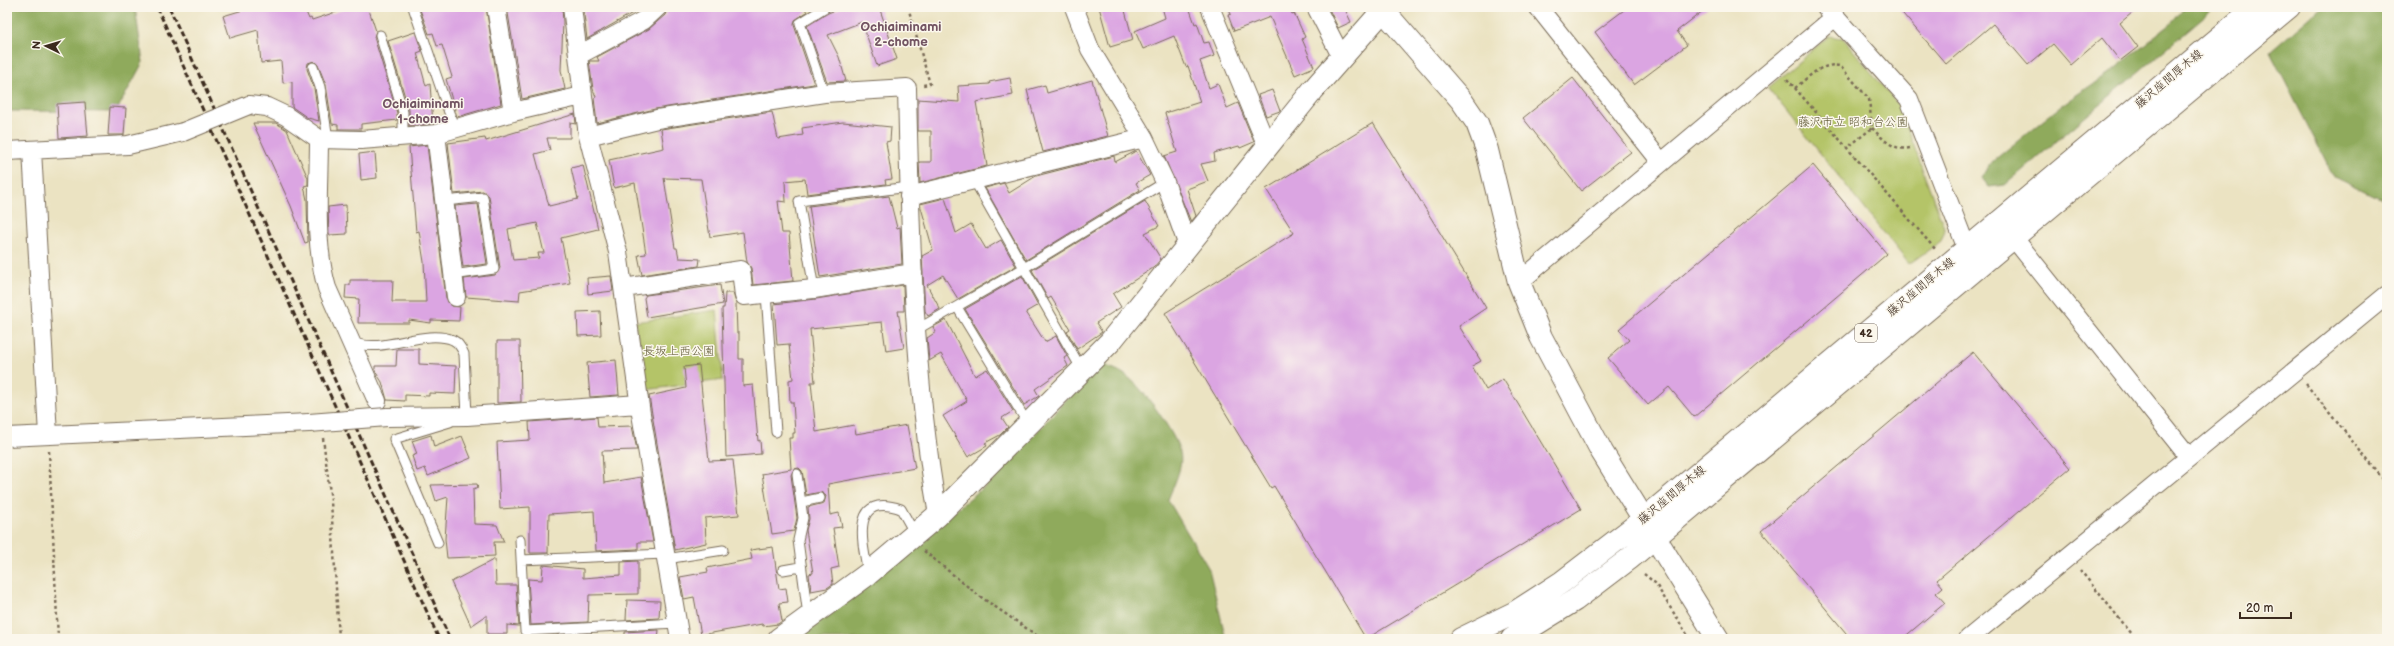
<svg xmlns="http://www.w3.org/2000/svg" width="2394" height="646" font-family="'Balsamiq Sans','Klee One',sans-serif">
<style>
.green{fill:#b4c467;stroke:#787742}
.forest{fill:#8faa5c;stroke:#656a3d}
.building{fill:#dba5e2;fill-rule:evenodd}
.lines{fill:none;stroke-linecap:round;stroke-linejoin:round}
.lane-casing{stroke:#796b57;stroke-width:11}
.street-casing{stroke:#796b57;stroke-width:20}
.secondary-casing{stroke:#796b57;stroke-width:24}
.primary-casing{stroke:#796b57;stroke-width:24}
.path{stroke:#796b57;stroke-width:2.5;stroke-dasharray:3 3;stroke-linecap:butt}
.lane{stroke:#fff;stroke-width:9}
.street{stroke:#fff;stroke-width:18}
.secondary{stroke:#fff;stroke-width:22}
.primary{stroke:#fff;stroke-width:22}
.rail{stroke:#3b2a1e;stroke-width:3;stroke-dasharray:6 3;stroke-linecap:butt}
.street-bridge-casing{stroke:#796b57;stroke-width:20;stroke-linecap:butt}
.street-bridge{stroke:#fff;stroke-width:18}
.labels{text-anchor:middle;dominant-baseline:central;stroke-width:3;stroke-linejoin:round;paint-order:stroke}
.shield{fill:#fbf7ec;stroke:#75685c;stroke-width:1}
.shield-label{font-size:11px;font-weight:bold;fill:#3b2a1e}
.street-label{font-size:12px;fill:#3b2a1e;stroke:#fbf7ec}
.park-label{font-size:12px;fill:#5f5834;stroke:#fbf7ec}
.neighbourhood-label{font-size:13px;font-weight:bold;fill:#735563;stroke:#fbf7ec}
</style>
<rect width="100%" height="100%" fill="#fbf7ec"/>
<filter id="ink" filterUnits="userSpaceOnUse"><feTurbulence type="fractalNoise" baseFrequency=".025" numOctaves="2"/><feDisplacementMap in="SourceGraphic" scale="8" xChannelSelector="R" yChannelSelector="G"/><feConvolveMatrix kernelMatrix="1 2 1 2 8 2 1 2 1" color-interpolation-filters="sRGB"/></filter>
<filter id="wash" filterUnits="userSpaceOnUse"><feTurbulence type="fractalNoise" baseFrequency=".012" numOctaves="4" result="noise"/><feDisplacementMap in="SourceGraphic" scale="16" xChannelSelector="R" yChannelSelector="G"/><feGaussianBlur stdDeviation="0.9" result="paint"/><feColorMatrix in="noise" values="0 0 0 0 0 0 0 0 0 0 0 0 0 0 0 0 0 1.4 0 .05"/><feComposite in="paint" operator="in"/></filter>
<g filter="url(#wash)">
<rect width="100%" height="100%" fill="#ebe3c2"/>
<!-- green -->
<path class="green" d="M1829 36 1843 38 1899 106 1945 230 1941 241 1909 264 1768 88Z
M717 310 723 380 645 390 635 322Z"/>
<!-- forest -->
<path class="forest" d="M7 7H135L143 62 116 112 7 111Z
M2185 7H2215L2005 185 1989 187 1981 177 1993 161 2066 102 2108 74 2171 24Z
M2322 7H2387V203L2334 177 2270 52Z
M1104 365C1111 368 1118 370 1124 374 1142 386 1174 431 1180 452 1184 467 1173 486 1168 500L1209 569 1226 639H794L994 479 1082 382Z"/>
<g id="blocks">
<!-- building -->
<path class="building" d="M242 7H304L309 19 311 18 312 20 351 7H368L376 31 374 37 397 113V120L361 124V129H338V125L332 124 326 85 318 65 314 61 308 63 307 69 314 88 319 121 308 118 292 107V82L283 83 281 61 261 63 258 30 230 38 223 16 243 10Z
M419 7H486L501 104 457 117 446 79 452 77 442 45 437 46 433 33 429 34Z
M507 7H562L563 22 561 70 565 89 522 99Z
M583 7H643L587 39Z
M668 7H804L807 12 795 20 794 25 814 84 655 109 597 123 594 98 596 97 593 89 589 61H599L597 57 649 29 665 15Z
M843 7H879L897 59 877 66 862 22 828 35 839 57 846 81 827 82 807 26 828 13Z
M1099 7H1124L1133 40 1110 47Z
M1162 7H1189L1195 24 1197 23 1204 43 1209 42 1214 56 1200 61 1209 88 1218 84 1227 108 1238 103 1254 142 1240 148 1239 146 1214 153 1215 161 1201 164 1208 181 1187 189 1196 216 1191 222 1164 156 1177 152 1165 113 1200 102 1188 66 1186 67 1174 36 1143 49 1135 31 1165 18Z
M1237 7H1294L1290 9 1292 14 1294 13 1305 37 1302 39 1314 67 1295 75 1270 17 1234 31 1228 15 1231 14 1229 10Z
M1328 7H1344L1351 22 1338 28Z
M1628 7H1708L1677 31 1687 45 1634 85 1595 32Z
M1897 7H2139L2120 23 2138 47 2120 61 2102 38 2071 65 2053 44 2028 65 1993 24 1946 64Z
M415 32 422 51 417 53 426 86 430 84 433 124 409 126V110L388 41Z
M1010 78 1013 95 976 102 987 166 920 183 919 162H931V131H918V99L959 102 958 86 990 84 989 82Z
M1573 78 1631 152 1581 191 1523 118Z
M1092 80 1108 136 1043 152 1027 90 1045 85 1047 93Z
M1272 90 1280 111 1266 116 1258 95Z
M85 102 88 136 59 138 57 104Z
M110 107 126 108 124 135H108Z
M772 112 778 139 803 135 802 128 843 122 891 127 890 141 886 142 892 179 885 180 886 184 807 194 805 179 785 181 786 202 778 201 782 233H789L793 281 753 285 751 268 747 262 743 232 710 237 701 179 664 178 675 248H677L679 258 700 259 699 266 642 275 638 255 646 254 635 183 614 188 609 160 664 148 661 129Z
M575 114 576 124 570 123V138H547L550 150 535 154 549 206 578 199 571 168 583 165 598 229 561 238 570 283 520 291 519 301 466 297 464 279 495 275 500 268 489 196 483 191 454 194 448 143 485 138 486 141ZM537 223 544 253H538L539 258 513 260 508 229Z
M253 123H276L287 130 308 178V185L304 186 307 200 308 242 305 243 291 206Z
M1373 123 1486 308 1459 326 1481 361 1472 366 1486 390 1503 379 1581 509 1366 639 1274 486 1271 488 1165 313 1294 233 1266 189Z
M427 145 446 298 452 306 460 307 459 321 431 320V323L409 320V323H358L359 299 345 298 346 285H350V280H393L392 302H426L424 262 419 231 416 232 409 147Z
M1136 151 1150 175 1136 183 1140 190 1026 260 985 188 1004 183 1009 193 1036 176 1114 156 1115 162Z
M375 152 377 178 361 180 359 154Z
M1813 165 1887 254 1694 417 1669 387 1648 405 1608 358 1629 340 1619 329Z
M889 196 897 228 900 227 902 264 820 277 809 206Z
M945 198 956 233 971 224 986 249 1001 240 1016 266 958 299 943 275 927 285 940 309 928 316 925 311 922 256 933 250 920 204Z
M1145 201 1159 226 1145 233 1161 259 1153 268 1113 294 1121 307 1096 323 1102 332 1077 349 1067 331 1070 329 1051 297 1048 299 1032 270Z
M478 204 487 264 463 267 455 206Z
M346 205 347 234 329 235 328 207Z
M611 276 613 291 588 294 587 278Z
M1022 276 1038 305 1026 312 1045 342 1056 336 1067 356 1064 358 1068 366 1035 389 1039 396 1024 405 965 309Z
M720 285 723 304 647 317 644 298 646 295Z
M903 285 904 311H898L904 348 886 351 882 322 810 329 815 382H811L816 432 854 425 856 434 907 425 915 468 828 484 830 515 839 513 842 527 833 528 839 567 831 569 833 584 827 588 811 591 809 574 813 573 806 530 809 519 808 507 824 503 826 496 821 492 806 495 802 471 799 468 794 469 791 475 797 518 794 531 772 534 762 474 791 469 789 438H793V433H795L793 402H790L789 380 793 379 789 344 777 345 774 304 816 299Z
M725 293H733L736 303 737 333H739V359H743V386L753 385 758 441 760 440 761 454 726 457 722 308H724Z
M600 311 601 335 578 336 577 312Z
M946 320 975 376 987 369 1013 411 1002 418 1008 427 1000 435 985 443 987 446 968 457 943 416 967 401 941 354 929 361 927 338 936 332 933 327Z
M497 341H520L521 402 497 403Z
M397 349H419V364L456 366 455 394 429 393V396L405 395V401L387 400 382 382 375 371V366H396Z
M1973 352 2070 468 1937 580 1943 587 1936 593 1945 603 1902 639H1851L1761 531Z
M616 360 619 395 590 397 587 363Z
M699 365 709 461 733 460 739 515 705 518 706 543 675 550 649 396 686 388 684 367Z
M597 417 598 427 632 426 637 450 602 451 604 483 641 477 653 542H638V549L596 551 594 511 549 514 548 553H530V507L500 509 497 442 530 440 529 422Z
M431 435 434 447 462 436 471 458 428 476 425 468 417 471 412 456 417 454 412 441Z
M477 484 478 487 473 489 474 524 497 525 504 542H494L495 556 447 558 445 539 448 497 436 501 431 485Z
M773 547 779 589 786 588 788 602 779 603 782 621 778 624 763 626 762 624 701 635 694 597 684 599 680 577 708 572 707 568 752 559 750 550Z
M495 559 496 585H516L519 626 507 625V634H487V615L471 626 451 582Z
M638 561V594L589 595 588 622 531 625 528 579 542 580 543 565 583 569V578L621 575V562Z
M627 600 660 601 659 618 626 620Z
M659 630 658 639H625V632Z
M588 634V639H557V635Z"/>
</g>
</g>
<g filter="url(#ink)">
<use href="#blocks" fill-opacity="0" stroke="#796b57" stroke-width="1"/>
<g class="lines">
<defs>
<path id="lane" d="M413 7 455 130
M380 35 403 112V137
M313 67 320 87 328 139
M824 93 800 23 826 7
M974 180 1082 370
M445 201 483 197 494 269 453 275
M814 289 799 201 909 187
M766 294 776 432
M957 307 1028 424
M916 330 1024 268 1165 182
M352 342C384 355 423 328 453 340 459 343 462 349 464 354L467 416 466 417
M797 474 803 518 798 540 808 616
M802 502 820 498
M520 540 525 631 677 623
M438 543 394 439 450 422
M666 559 723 550
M521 560 665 554
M783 570 800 567
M868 572C862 542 850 492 901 509L915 534"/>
<path id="street" d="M496 7 513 112
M572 7 588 136 618 252 641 414 680 639
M1074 7 1090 49 1144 138 1165 182 1188 246
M1210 7 1267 146
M1316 7 1341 56
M1538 7 1661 162
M1826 7 1909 99 1967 249
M579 55 644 20 658 7
M249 105 267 107 286 116 319 139 361 140 436 134 513 112 582 96
M436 134 456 297
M588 136 657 119 824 93 907 88C910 230 913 374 938 515
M319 139C319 188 313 241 327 288L377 401
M32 150 48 435
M7 151 128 145 183 132
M909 196 1144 138
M2013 237 2189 457
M1519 282 1835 17
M624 288 741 270 744 296 814 289 913 273
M387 417 467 416 639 404
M7 437 309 423
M1968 639 2387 295"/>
<path id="secondary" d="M1383 10 1462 101 1477 123 1487 150 1519 282 1541 337 1602 452 1718 639
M779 639 868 574 938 515 1110 342 1313 90 1386 7"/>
<path id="primary" d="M1461 639 1514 613 1562 582 1643 520 2256 7
M1512 639 1575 600 1629 559 2289 7"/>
</defs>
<!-- lane casing -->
<use href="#lane" class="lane-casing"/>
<!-- street casing -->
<use href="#street" class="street-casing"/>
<!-- secondary casing -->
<use href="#secondary" class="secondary-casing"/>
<!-- primary casing -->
<use href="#primary" class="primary-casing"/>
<!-- path -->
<path class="path" d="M908 7 930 84 923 85
M1787 79 1936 250
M1795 88C1809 77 1821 62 1840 66L1869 99 1872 128 1847 148
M1872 128C1883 139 1893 151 1910 148
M2306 384 2387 484
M323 438 331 501 339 639
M49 451 58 639
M924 551 978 595 1042 639
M2080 570 2136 639
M1644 574 1655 583 1690 639"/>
<!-- lane -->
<use href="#lane" class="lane"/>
<!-- street -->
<use href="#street" class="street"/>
<!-- secondary -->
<use href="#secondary" class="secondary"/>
<!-- primary -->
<use href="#primary" class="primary"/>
<!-- rail -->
<path class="rail" d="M157 7 439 639
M169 7 450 639"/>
<defs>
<path id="street-bridge" d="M183 132 249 105
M309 423 387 417"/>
</defs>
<!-- street-bridge casing -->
<use href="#street-bridge" class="street-bridge-casing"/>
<!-- street-bridge -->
<use href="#street-bridge" class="street-bridge"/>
</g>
</g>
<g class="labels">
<!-- shield labels -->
<rect class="shield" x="1855" y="324" width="22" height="18" rx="3"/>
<g class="shield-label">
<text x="1866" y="333">42</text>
</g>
<!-- street labels -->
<g class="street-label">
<text transform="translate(2169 79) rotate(-40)">藤沢座間厚木線</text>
<text transform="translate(1921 287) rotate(-40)">藤沢座間厚木線</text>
<text transform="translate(1672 495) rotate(-40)">藤沢座間厚木線</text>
</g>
<!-- park labels -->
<g class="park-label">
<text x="1853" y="122">藤沢市立 昭和台公園</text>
<text x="679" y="351">長坂上西公園</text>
</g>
<!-- neighbourhood labels -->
<g class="neighbourhood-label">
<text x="901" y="27">Ochiaiminami<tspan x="901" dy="15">2-chome</tspan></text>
<text x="423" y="104">Ochiaiminami<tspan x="423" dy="15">1-chome</tspan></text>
</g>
</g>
<!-- margin -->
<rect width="2394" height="646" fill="none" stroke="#fbf7ec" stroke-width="24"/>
<!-- north arrow -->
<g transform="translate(46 46) rotate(275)" stroke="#fbf7ec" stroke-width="3" paint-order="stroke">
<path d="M0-3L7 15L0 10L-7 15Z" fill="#3b2a1e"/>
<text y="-6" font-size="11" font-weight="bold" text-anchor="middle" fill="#3b2a1e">N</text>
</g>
<!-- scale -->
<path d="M2240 612v6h51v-6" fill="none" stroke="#3b2a1e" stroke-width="2"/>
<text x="2246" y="612" font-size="12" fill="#3b2a1e" stroke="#fbf7ec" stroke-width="3" paint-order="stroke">20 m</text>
</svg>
